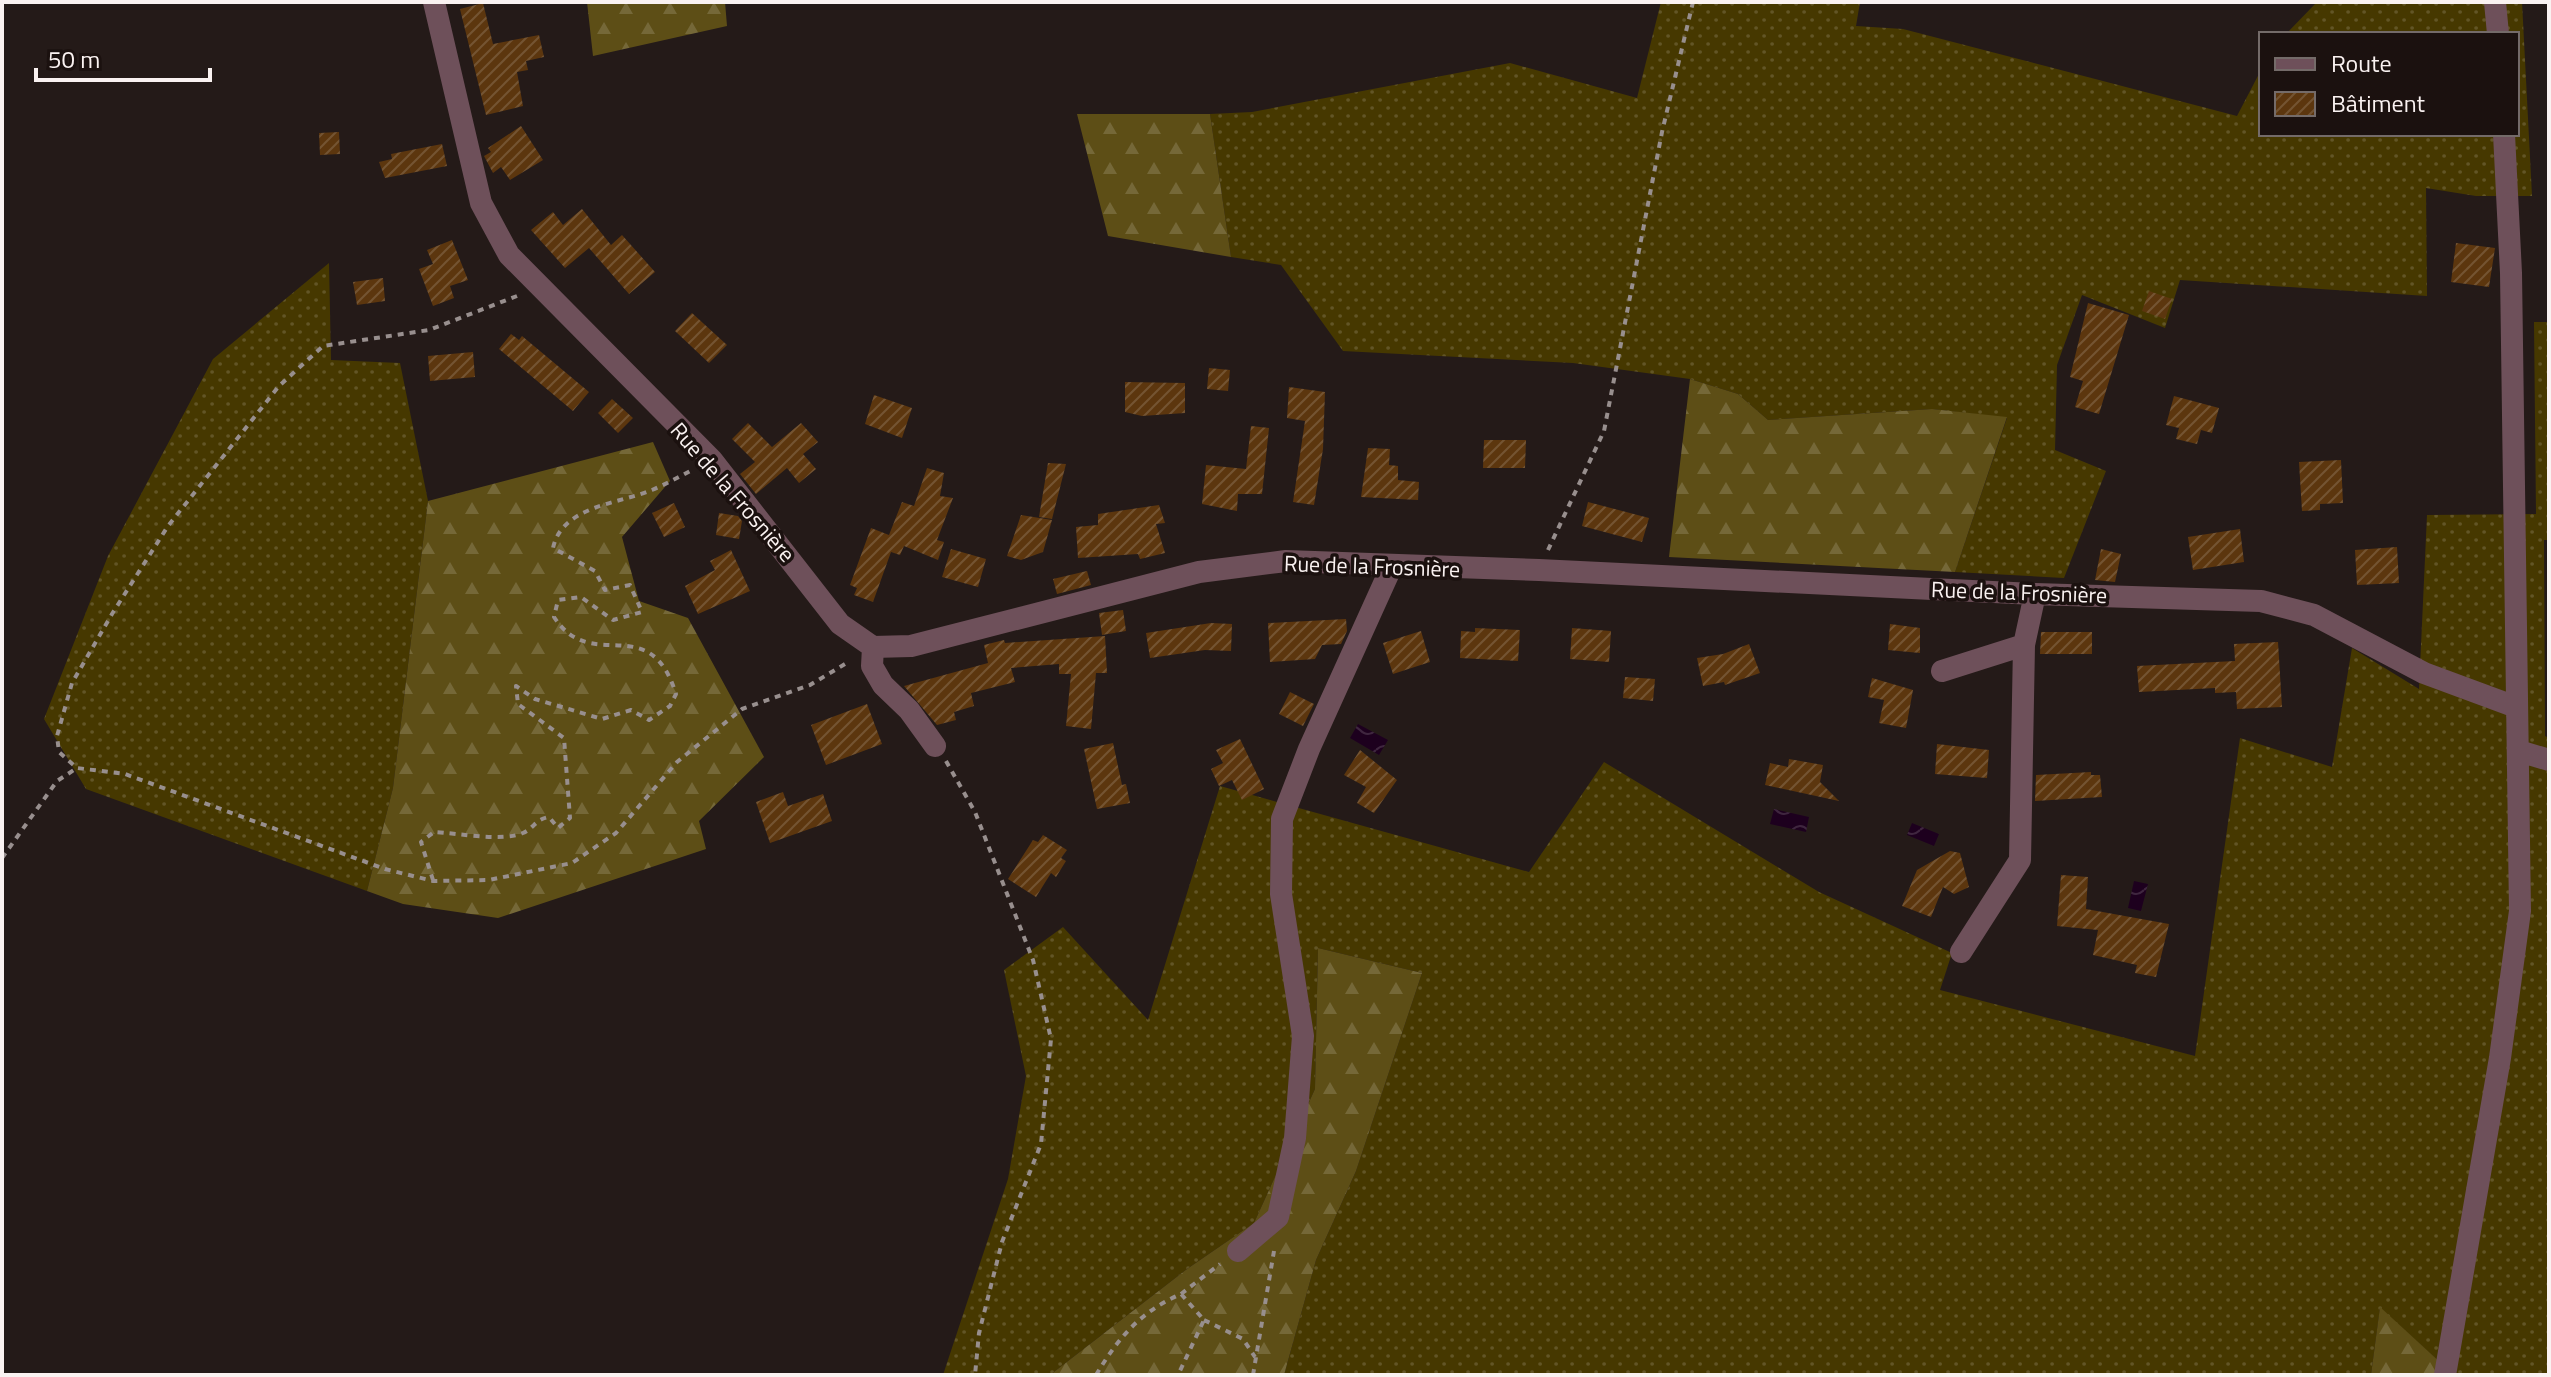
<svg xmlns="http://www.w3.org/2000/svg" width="2551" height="1377" font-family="'Titillium Web',sans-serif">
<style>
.grass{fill:url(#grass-dots)}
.forest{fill:url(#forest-firs)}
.water{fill:url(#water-waves)}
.building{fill:url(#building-hatch)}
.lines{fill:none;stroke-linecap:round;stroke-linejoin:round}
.path{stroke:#988f8e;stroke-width:4;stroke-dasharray:6 6;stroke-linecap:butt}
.street{stroke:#6e505a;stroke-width:22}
.labels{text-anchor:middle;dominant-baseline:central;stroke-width:7;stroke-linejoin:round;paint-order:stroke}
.street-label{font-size:22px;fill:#faf2f1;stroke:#1b110f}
</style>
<defs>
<pattern id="grass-dots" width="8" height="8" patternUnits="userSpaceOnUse" patternTransform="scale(2)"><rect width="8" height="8" fill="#463800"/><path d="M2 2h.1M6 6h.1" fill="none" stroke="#625526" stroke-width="1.8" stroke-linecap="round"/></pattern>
<pattern id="forest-firs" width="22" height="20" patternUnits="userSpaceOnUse" patternTransform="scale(2)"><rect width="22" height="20" fill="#5d4e16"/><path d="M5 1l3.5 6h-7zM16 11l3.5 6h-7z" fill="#756838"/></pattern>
<pattern id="water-waves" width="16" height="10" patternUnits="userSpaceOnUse" patternTransform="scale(2)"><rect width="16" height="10" fill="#1d001e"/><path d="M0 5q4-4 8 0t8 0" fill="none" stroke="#3f263f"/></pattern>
<pattern id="building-hatch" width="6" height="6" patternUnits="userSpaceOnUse" patternTransform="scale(2)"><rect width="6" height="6" fill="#5c360e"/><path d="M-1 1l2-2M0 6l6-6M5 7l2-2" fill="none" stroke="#745432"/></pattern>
</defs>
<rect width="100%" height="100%" fill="#241a18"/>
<!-- grass -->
<path class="grass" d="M1661 2H1860L1856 26 1903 29 2237 116 2261 70V134H2517V34H2286L2317 2H2522L2532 196H2476L2426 188 2427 296 2180 280 2165 328 2082 295 2057 365 2055 450 2106 471 2064 578 1955 572 2007 418 1932 409 1768 420 1738 394 1690 379 1573 363 1343 351 1281 265 1231 257 1210 114 1252 112 1510 63 1637 98Z
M329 263 331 360 400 363 428 501 393 788 367 891 86 789 44 719 108 556 213 359Z
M2534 322H2549V540H2544L2545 736 2549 738V1375H2454L2380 1308 2371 1375H1284L1316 1260 1356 1171 1422 973 1318 948 1315 1089 1254 1223 1187 1269 1050 1375H943L1008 1179 1026 1076 1004 970 1063 927 1148 1020 1220 786 1529 872 1604 762 1819 892 1952 953 1940 990 2195 1056 2240 738 2332 767 2352 648 2419 689 2427 515 2536 514Z"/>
<!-- forest -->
<path class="forest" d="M587 2H725L727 26 593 56Z
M1077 114H1210L1231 257 1108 236Z
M1690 379 1738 394 1768 420 1932 409 2007 417 1955 572 1669 557Z
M653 442 670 481 622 537 639 601 688 618 764 757 699 821 706 849 498 918 403 904 367 891 393 788 428 501Z
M1318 948 1422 973 1356 1171 1316 1260 1284 1375H1050L1187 1269 1254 1223 1315 1089Z
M2380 1307 2454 1375H2371Z"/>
<!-- water -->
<path class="water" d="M1358 724 1388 740 1379 755 1350 738Z
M1774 809 1809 817 1806 832 1770 824Z
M1912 823 1939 834 1934 846 1907 835Z
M2134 881 2148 884 2141 911 2128 908Z"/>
<!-- building -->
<path class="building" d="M483 3 493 44 539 35 544 57 526 61 528 70 517 72 523 106 486 115 460 9Z
M521 126 543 160 510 180 501 167 493 173 484 156 491 152 488 148Z
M339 132 340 154 320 155 319 133Z
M442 144 447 166 385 178 379 162 392 159 391 154Z
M582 209 611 245 622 235 655 272 629 294 589 248 565 268 531 230 553 212 563 225Z
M452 240 468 280 450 286 454 298 433 306 419 269 433 264 427 250Z
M2456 243 2495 248 2489 287 2451 282Z
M383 278 385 301 357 305 353 282Z
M2149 291 2172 299 2165 319 2142 311Z
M2088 303 2129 315 2099 414 2075 407 2083 381 2070 377Z
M692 313 727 345 709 363 675 331Z
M511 334 519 340 522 336 589 392 573 411 499 349Z
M473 352 475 377 430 381 428 356Z
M1209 368 1230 370 1228 391 1207 389Z
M1125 382 1185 383V413L1142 416 1125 412Z
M1289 387 1325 392 1323 449 1314 505 1293 502 1305 421 1287 418Z
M874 395 912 408 902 438 865 424Z
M2174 396 2219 408 2212 433 2201 430 2197 444 2176 439 2179 428 2166 425Z
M612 399 633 418 618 433 598 413Z
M748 423 772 447 801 423 818 442 803 454 816 469 799 483 787 468 756 494 740 474 755 462 732 439Z
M1251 426 1269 428 1262 494H1238L1237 511 1202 504 1206 465 1246 469Z
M1484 440H1526L1525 468H1483Z
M1368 448 1390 449 1389 465 1398 466V480L1419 482 1418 500 1361 497Z
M2341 460 2343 503 2320 504V510L2302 511 2299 462Z
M1048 463 1066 464 1052 519 1039 517Z
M927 468 944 473 940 496 953 498 937 540 944 542 938 560 904 546 900 555 891 552 873 602 854 595 857 588 850 585 871 528 889 535 902 502 914 506Z
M1588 502 1649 518 1642 542 1582 526Z
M674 503 685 527 664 537 652 513Z
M1159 505 1165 523 1156 524 1165 553 1140 559 1138 554 1078 558 1076 527 1098 525V514Z
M719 513 738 516 742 521 739 539 716 535Z
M1021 515 1052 520 1043 552 1021 560 1007 556Z
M2240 529 2244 562 2193 570 2188 537Z
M2397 547 2399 583 2357 585 2355 550Z
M951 549 986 559 978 587 942 577Z
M2101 549 2121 554 2115 582 2095 580Z
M731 550 750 591 698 614 685 586 715 570 710 561Z
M1087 571 1091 585 1057 594 1053 579Z
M1123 610 1126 631 1102 635 1099 613Z
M1346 619 1347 631 1341 644 1322 645 1315 659 1270 662 1268 623Z
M1211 623 1232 624 1231 651 1205 650 1150 658 1146 633Z
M1890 624 1920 628V653L1888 650Z
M1475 628 1520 630 1518 661 1460 658 1461 631 1475 632Z
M1572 628 1611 631 1609 662 1570 659Z
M1421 631 1430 662 1393 674 1383 643Z
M2041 632H2092V654H2040Z
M1105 636 1107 673H1096L1091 729 1066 726 1071 674H1059V664L1011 668 1015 682 971 693 974 706 954 712 956 720 937 725 904 686 988 663 984 645 1004 640 1005 643Z
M2278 642 2282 707 2237 709 2236 692 2215 693V688L2139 692 2137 666 2235 661 2234 644Z
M1749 644 1760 673 1725 685 1724 682 1703 686 1697 658 1723 654Z
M1625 677 1655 679 1653 701 1623 698Z
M1872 678 1913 690 1906 728 1879 723 1884 700 1868 697Z
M1290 692 1314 704 1303 726 1279 714Z
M867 704 882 744 826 765 811 725Z
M1240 739 1264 789 1242 800 1232 780 1219 786 1211 769 1223 763 1216 750Z
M1113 743 1122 785 1126 784 1130 803 1097 809 1084 749Z
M1937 744 1989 750 1987 778 1935 774Z
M1360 750 1397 780 1374 813 1357 803 1366 787 1344 775Z
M1789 759 1823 765 1820 782 1839 801 1765 785 1770 763 1788 767Z
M2091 772V775H2100L2102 797 2035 801 2036 775Z
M783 792 788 806 823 794 832 821 770 843 756 802Z
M1043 835 1067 850 1061 858 1066 861 1056 877 1051 873 1036 897 1008 879 1033 840 1038 842Z
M1950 851 1960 853 1969 887 1954 894 1943 887 1931 917 1902 906 1917 870Z
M2061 875 2088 877 2086 909 2169 924 2156 977 2135 973 2137 965 2093 955 2098 930 2057 926Z"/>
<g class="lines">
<!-- path -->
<path class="path" d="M517 296 429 330 323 346 279 386 168 526 112 614 72 683 57 736 59 752 77 768 125 774 385 869 433 881 489 880 572 863 616 833 677 762 742 709 810 685 850 661
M1548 550 1604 431 1662 132 1693 2
M946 761 975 812 1033 960 1051 1039 1041 1144 1002 1242 979 1333 975 1375
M2 858 57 781 77 768
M433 880 421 842 434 832C456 833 503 842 523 833 534 828 536 819 549 817L558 828 570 818 564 738 518 704 516 686 535 699 602 719 631 710 649 720 670 706 676 694C649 608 592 676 554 617L558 600 581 597 613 620 642 612 630 585 605 590 595 571 553 548C562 506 618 504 652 490 666 484 679 477 692 470
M1181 1294 1220 1264
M1204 1320 1243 1339 1255 1357
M1096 1375C1119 1337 1140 1312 1181 1294L1204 1320 1178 1375
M1253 1375 1274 1251"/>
<!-- street -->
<path class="street" d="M434 2 481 203 509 255 712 460 840 624 873 647 911 646 1199 572 1286 561 1539 570 2035 594 2261 601 2314 615 2424 673 2516 707
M2495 2 2498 34
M873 647 872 666 883 685 909 710 935 746
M1942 671 2024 645
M2519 751 2549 760
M1961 952 2020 860 2024 645 2035 594
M1238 1251 1278 1217 1295 1138 1303 1036 1281 894 1282 819 1309 749 1391 568
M2445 1375 2500 1058 2520 911 2511 273 2504 134"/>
</g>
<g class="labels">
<!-- street labels -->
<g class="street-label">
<text transform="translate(733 492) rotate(49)">Rue de la Frosnière</text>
<text transform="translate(1372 566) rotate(2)">Rue de la Frosnière</text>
<text transform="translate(2019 592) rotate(2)">Rue de la Frosnière</text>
</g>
</g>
<!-- border -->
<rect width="2551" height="1377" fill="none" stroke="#faf2f1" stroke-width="8"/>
<!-- legend -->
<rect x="2259" y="32" width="260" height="104" fill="#1b110f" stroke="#746b69" stroke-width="2"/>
<rect x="2275" y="58" width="40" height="12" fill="#6e505a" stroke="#746b69" stroke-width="2"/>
<text x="2331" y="72" font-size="24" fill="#faf2f1">Route</text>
<rect x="2275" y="92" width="40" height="24" fill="url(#building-hatch)" stroke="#746b69" stroke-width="2"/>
<text x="2331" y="112" font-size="24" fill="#faf2f1">Bâtiment</text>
<!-- scale -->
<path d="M36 68v12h174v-12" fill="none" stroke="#faf2f1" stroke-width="4"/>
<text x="48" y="68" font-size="24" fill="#faf2f1" stroke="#1b110f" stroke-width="6" paint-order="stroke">50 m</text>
</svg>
